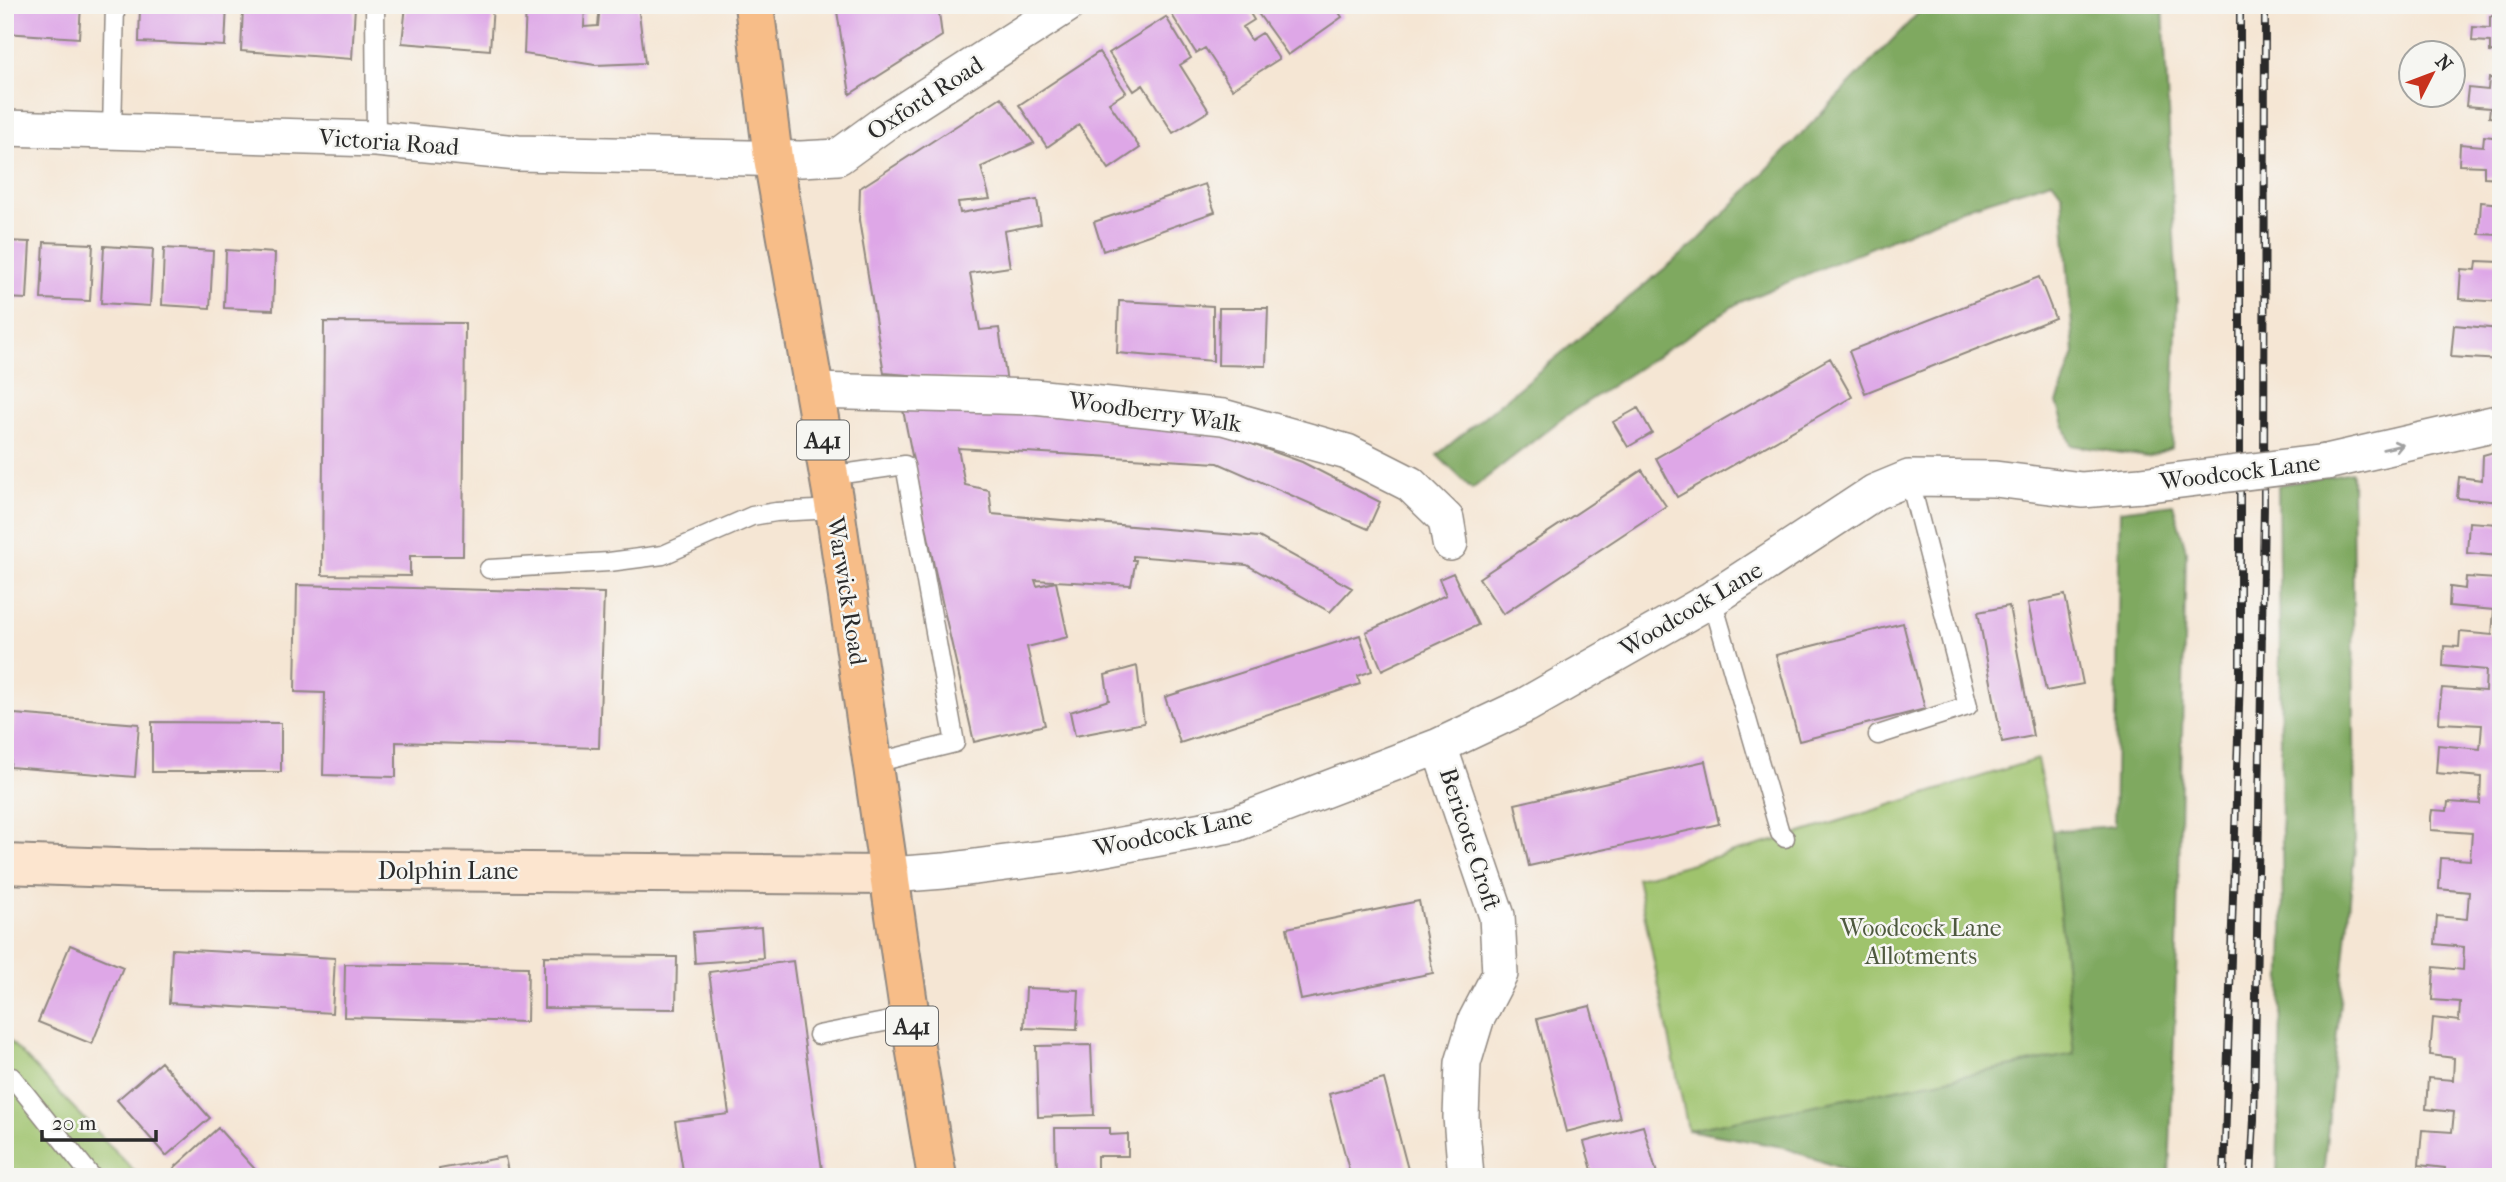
<svg xmlns="http://www.w3.org/2000/svg" width="2506" height="1182" font-family="'IM FELL French Canon',serif">
<style>
.green{fill:#9fc36d;stroke:#65774c;stroke-width:2}
.forest{fill:#7fa960;stroke:#556a46;stroke-width:2}
.building{fill:#dea7e7}
.lines{fill:none;stroke-linecap:round;stroke-linejoin:round}
.lane-casing{stroke:#908880;stroke-width:21}
.street-casing{stroke:#908880;stroke-width:38}
.secondary-casing{stroke:#908880;stroke-width:42}
.highway-casing{stroke:#908880;stroke-width:42}
.lane{stroke:#fff;stroke-width:18}
.street{stroke:#fff;stroke-width:35}
.secondary{stroke:#fce5cf;stroke-width:38}
.highway{stroke:#f7bd88;stroke-width:38}
.rail-casing{stroke:#2b2b2b;stroke-width:8}
.rail{stroke:#f6f6f2;stroke-width:5;stroke-dasharray:16;stroke-linecap:butt}
.street-bridge-casing{stroke:#908880;stroke-width:38;stroke-linecap:butt}
.street-bridge{stroke:#fff;stroke-width:35}
.oneway{stroke:#a0a0a0}
.labels{text-anchor:middle;dominant-baseline:central;stroke-width:5;stroke-linejoin:round;paint-order:stroke}
.shield{fill:#f6f6f2;stroke:#686867;stroke-width:2}
.shield-label{font-size:23px;font-weight:bold;fill:#2b2b2b}
.street-label{font-size:24px;fill:#2b2b2b;stroke:#f6f6f2}
.park-label{font-size:24px;fill:#4e593f;stroke:#f6f6f2}
</style>
<rect width="100%" height="100%" fill="#f6f6f2"/>
<filter id="ink" filterUnits="userSpaceOnUse"><feTurbulence type="fractalNoise" baseFrequency=".0143" numOctaves="2"/><feDisplacementMap in="SourceGraphic" scale="14" xChannelSelector="R" yChannelSelector="G"/><feConvolveMatrix kernelMatrix="1 2 1 2 8 2 1 2 1" color-interpolation-filters="sRGB"/></filter>
<filter id="wash" filterUnits="userSpaceOnUse"><feTurbulence type="fractalNoise" baseFrequency=".00686" numOctaves="4" result="noise"/><feDisplacementMap in="SourceGraphic" scale="28" xChannelSelector="R" yChannelSelector="G"/><feGaussianBlur stdDeviation="1.57" result="paint"/><feColorMatrix in="noise" values="0 0 0 0 0 0 0 0 0 0 0 0 0 0 0 0 0 1.4 0 .05"/><feComposite in="paint" operator="in"/></filter>
<g filter="url(#wash)">
<rect width="100%" height="100%" fill="#f5e6d4"/>
<!-- green -->
<path class="green" d="M2037 759 2052 831 2074 1055 1688 1130 1637 878 1785 838Z
M5 1036 140 1177H5Z"/>
<!-- forest -->
<path class="forest" d="M1926 5H2163L2177 296 2172 448 2147 457 2071 445 2057 403 2074 353 2062 194 2052 181 1971 206 1738 303 1564 417 1472 489 1437 455 1697 242Z
M2352 472 2355 848 2323 1177H2277L2283 928 2278 485Z
M2173 504 2186 550 2178 921 2169 1177H1864L1783 1147 1688 1130 2074 1054 2052 831 2114 826 2120 511Z"/>
<g id="blocks">
<!-- building -->
<path class="building" d="M5 5H81L79 38 5 33Z
M140 5H227L225 46 139 42Z
M285 5 355 6 352 59 241 51 243 8 285 11Z
M406 5H493L490 50 402 43Z
M526 5 585 6 584 27 598 26 600 5H638L645 63 595 65 524 54Z
M836 5H938L942 36 850 94Z
M1187 5H1245L1254 20 1243 27 1251 40 1262 33 1279 59 1232 89 1205 48 1196 53 1172 15Z
M1252 5H1334L1342 17 1288 55Z
M2490 16 2501 17V53L2490 52V42L2472 41 2473 27 2490 28Z
M1166 17 1191 58 1180 65 1209 111 1173 133 1143 85 1134 91 1109 53Z
M1099 52 1126 92 1109 103 1140 148 1109 169 1079 125 1047 147 1019 105Z
M2489 78 2501 79V118L2489 117 2490 108 2466 106 2468 88 2488 90Z
M1001 97 1034 143 981 167 990 199 958 202 960 213 1037 200 1041 224 1004 231 1010 267 970 273 980 330 999 328 1007 383 884 373 859 220 860 188Z
M2484 136 2501 138V178L2484 177V166L2459 165 2460 144 2483 146Z
M1205 184 1215 212 1103 251 1094 222Z
M2481 202 2501 204V235L2479 234Z
M5 241 30 242 27 299 5 298Z
M44 242 93 244 90 301 41 299Z
M104 246 153 249 150 306 101 303Z
M164 248 213 251 210 308 162 305Z
M226 250 275 253 273 310 224 308Z
M2477 261 2501 262V302L2459 299 2461 269 2476 270Z
M2039 277 2055 318 1865 393 1849 351Z
M1119 301 1213 306V361L1117 353Z
M1219 308H1268L1266 366 1218 365Z
M324 322 465 323 463 556H410V576L322 575Z
M2454 325 2501 329V360L2451 357Z
M1830 358 1852 397 1677 497 1656 458Z
M902 405 1081 415 1224 434 1302 462 1380 502 1368 529 1218 463 958 448 965 485 989 490 992 514 1259 537 1352 588 1330 612 1247 565 1133 556V560H1136L1131 585 1035 580 1037 586 1056 582 1068 637 1027 647 1045 725 974 742 934 566Z
M1638 408 1652 433 1628 447 1613 422Z
M2501 450V502L2457 498 2459 477 2482 480 2483 455Z
M1642 470 1666 506 1503 614 1479 578Z
M2499 519H2501V1177H2444L2445 1168 2419 1165 2422 1130 2452 1132 2454 1112 2426 1109 2428 1078 2453 1080 2454 1058 2430 1055 2433 1018 2459 1021 2460 1002 2432 1000 2434 967 2463 970 2464 947 2435 944 2437 916 2467 919 2469 892 2439 889 2441 858 2470 860 2472 833 2431 830V817L2432 810 2447 811 2448 802 2480 804 2481 777 2436 773 2438 745 2480 749 2482 725 2439 723 2440 704 2442 688 2485 691 2486 670 2443 666 2444 646 2459 647 2460 632 2492 635 2494 610 2449 606 2450 587 2465 589 2466 577 2497 579 2499 556 2467 553 2469 522 2498 524Z
M1453 573 1478 625 1382 670 1366 632 1446 595 1439 579Z
M297 585 604 593 599 748 396 742V777L323 775 325 693 295 692Z
M2065 595 2083 684 2046 691 2028 603Z
M2009 606 2033 736 2002 742 1978 612Z
M1903 623 1925 709 1799 741 1776 655Z
M1360 635 1372 671 1358 676 1360 684 1180 743 1165 697Z
M1137 666 1144 723 1075 736 1070 712 1109 700 1105 675Z
M14 714 139 724 135 777 10 767Z
M152 722 281 723V772H152Z
M1705 761 1719 824 1529 866 1515 804Z
M1419 901 1433 973 1301 1000 1287 928Z
M761 927 763 958 695 963 693 932Z
M70 945 123 967 92 1044 38 1022Z
M172 949 335 958 332 1013 169 1003Z
M544 956 677 957 676 1009 544 1008Z
M793 961 823 1177H684L675 1121 729 1114 709 972Z
M345 964 528 967 527 1022 344 1017Z
M1026 988 1079 990 1077 1030 1024 1028Z
M1590 1006 1620 1118 1566 1132 1537 1019Z
M1091 1045 1094 1115 1038 1117 1036 1046Z
M161 1062 210 1118 166 1156 117 1100Z
M1384 1079 1410 1177H1351L1329 1094Z
M1643 1126 1658 1177H1594L1584 1142Z
M218 1128 243 1156 262 1177H182L174 1168Z
M1055 1128H1110V1135L1128 1134V1156H1097V1177H1056Z
M505 1157 509 1177H440L439 1169Z"/>
</g>
</g>
<g filter="url(#ink)">
<use href="#blocks" fill-opacity="0" stroke="#908880" stroke-width="2"/>
<g class="lines">
<defs>
<path id="lane" d="M375 5 376 139
M112 131 115 5
M829 476 905 465 955 743 874 763
M489 569 609 562 663 555 752 516 776 512 835 509
M1712 599 1780 833 1785 838
M1878 735 1968 706 1909 478
M818 1035 910 1017
M12 1077 92 1177"/>
<path id="street" d="M5 128 376 139 518 153 801 159 838 157 886 122 1067 5
M814 391 1034 397 1223 417 1347 452 1410 484 1446 519 1450 543
M2326 462 2501 422
M1439 746 1497 916 1500 974 1476 1020 1463 1063 1461 1117 1466 1177
M890 875 944 871 1068 855 1235 824 1439 746 1526 705 1712 599 1875 492 1909 478 1995 479 2082 490 2141 485"/>
<path id="secondary" d="M5 864 144 869 890 875"/>
<path id="highway" d="M754 5 773 158 835 509 910 1017 937 1177"/>
</defs>
<!-- lane casing -->
<use href="#lane" class="lane-casing"/>
<!-- street casing -->
<use href="#street" class="street-casing"/>
<!-- secondary casing -->
<use href="#secondary" class="secondary-casing"/>
<!-- highway casing -->
<use href="#highway" class="highway-casing"/>
<!-- lane -->
<use href="#lane" class="lane"/>
<!-- street -->
<use href="#street" class="street"/>
<!-- secondary -->
<use href="#secondary" class="secondary"/>
<!-- highway -->
<use href="#highway" class="highway"/>
<defs>
<path id="rail" d="M2224 1177 2240 675V5
M2251 1177 2254 1119 2264 505 2265 5"/>
</defs>
<!-- rail casing -->
<use href="#rail" class="rail-casing"/>
<!-- rail -->
<use href="#rail" class="rail"/>
<defs>
<path id="street-bridge" d="M2141 485 2326 462"/>
</defs>
<!-- street-bridge casing -->
<use href="#street-bridge" class="street-bridge-casing"/>
<!-- street-bridge -->
<use href="#street-bridge" class="street-bridge"/>
</g>
<!-- one-way arrows -->
<defs><path id="oneway-shaft" d="M-6 0H5M1.5-3L5.5 0L1.5 3" fill="none" stroke-width="1.6" stroke-linecap="round" stroke-linejoin="round" transform="scale(1.75)"/></defs>
<use class="oneway" href="#oneway-shaft" transform="translate(2393 447) rotate(-13)"/>
</g>
<g class="labels">
<!-- shield labels -->
<g class="shield">
<rect x="797" y="420.5" width="52" height="39" rx="5"/>
<rect x="886" y="1006.5" width="52" height="39" rx="5"/>
</g>
<g class="shield-label">
<text x="823" y="440">A41</text>
<text x="912" y="1026">A41</text>
</g>
<!-- street labels -->
<g class="street-label">
<text transform="translate(925 98) rotate(-33)">Oxford Road</text>
<text transform="translate(389 142) rotate(4)">Victoria Road</text>
<text transform="translate(1155 412) rotate(8)">Woodberry Walk</text>
<text transform="translate(2240 472) rotate(-7)">Woodcock Lane</text>
<text transform="translate(847 591) rotate(81)">Warwick Road</text>
<text transform="translate(1691 609) rotate(-31)">Woodcock Lane</text>
<text transform="translate(1173 832) rotate(-12)">Woodcock Lane</text>
<text transform="translate(1470 839) rotate(72)">Bericote Croft</text>
<text x="448" y="871">Dolphin Lane</text>
</g>
<!-- park labels -->
<g class="park-label">
<text x="1921" y="928">Woodcock Lane<tspan x="1921" dy="28">Allotments</tspan></text>
</g>
</g>
<!-- margin -->
<rect width="2506" height="1182" fill="none" stroke="#f6f6f2" stroke-width="28"/>
<!-- north arrow -->
<g transform="translate(2432 74) rotate(48)"><circle r="33" fill="#f6f6f2" stroke="#a5a5a2" stroke-width="2"/>
<path d="M0-5L12 26L0 18L-12 26Z" fill="#c8321e"/>
<text y="-10" font-size="19" font-weight="bold" text-anchor="middle" fill="#2b2b2b">N</text>
</g>
<!-- scale -->
<path d="M42 1130v10h114v-10" fill="none" stroke="#2b2b2b" stroke-width="3.5"/>
<text x="52" y="1130" font-size="21" fill="#2b2b2b" stroke="#f6f6f2" stroke-width="5" paint-order="stroke">20 m</text>
</svg>
